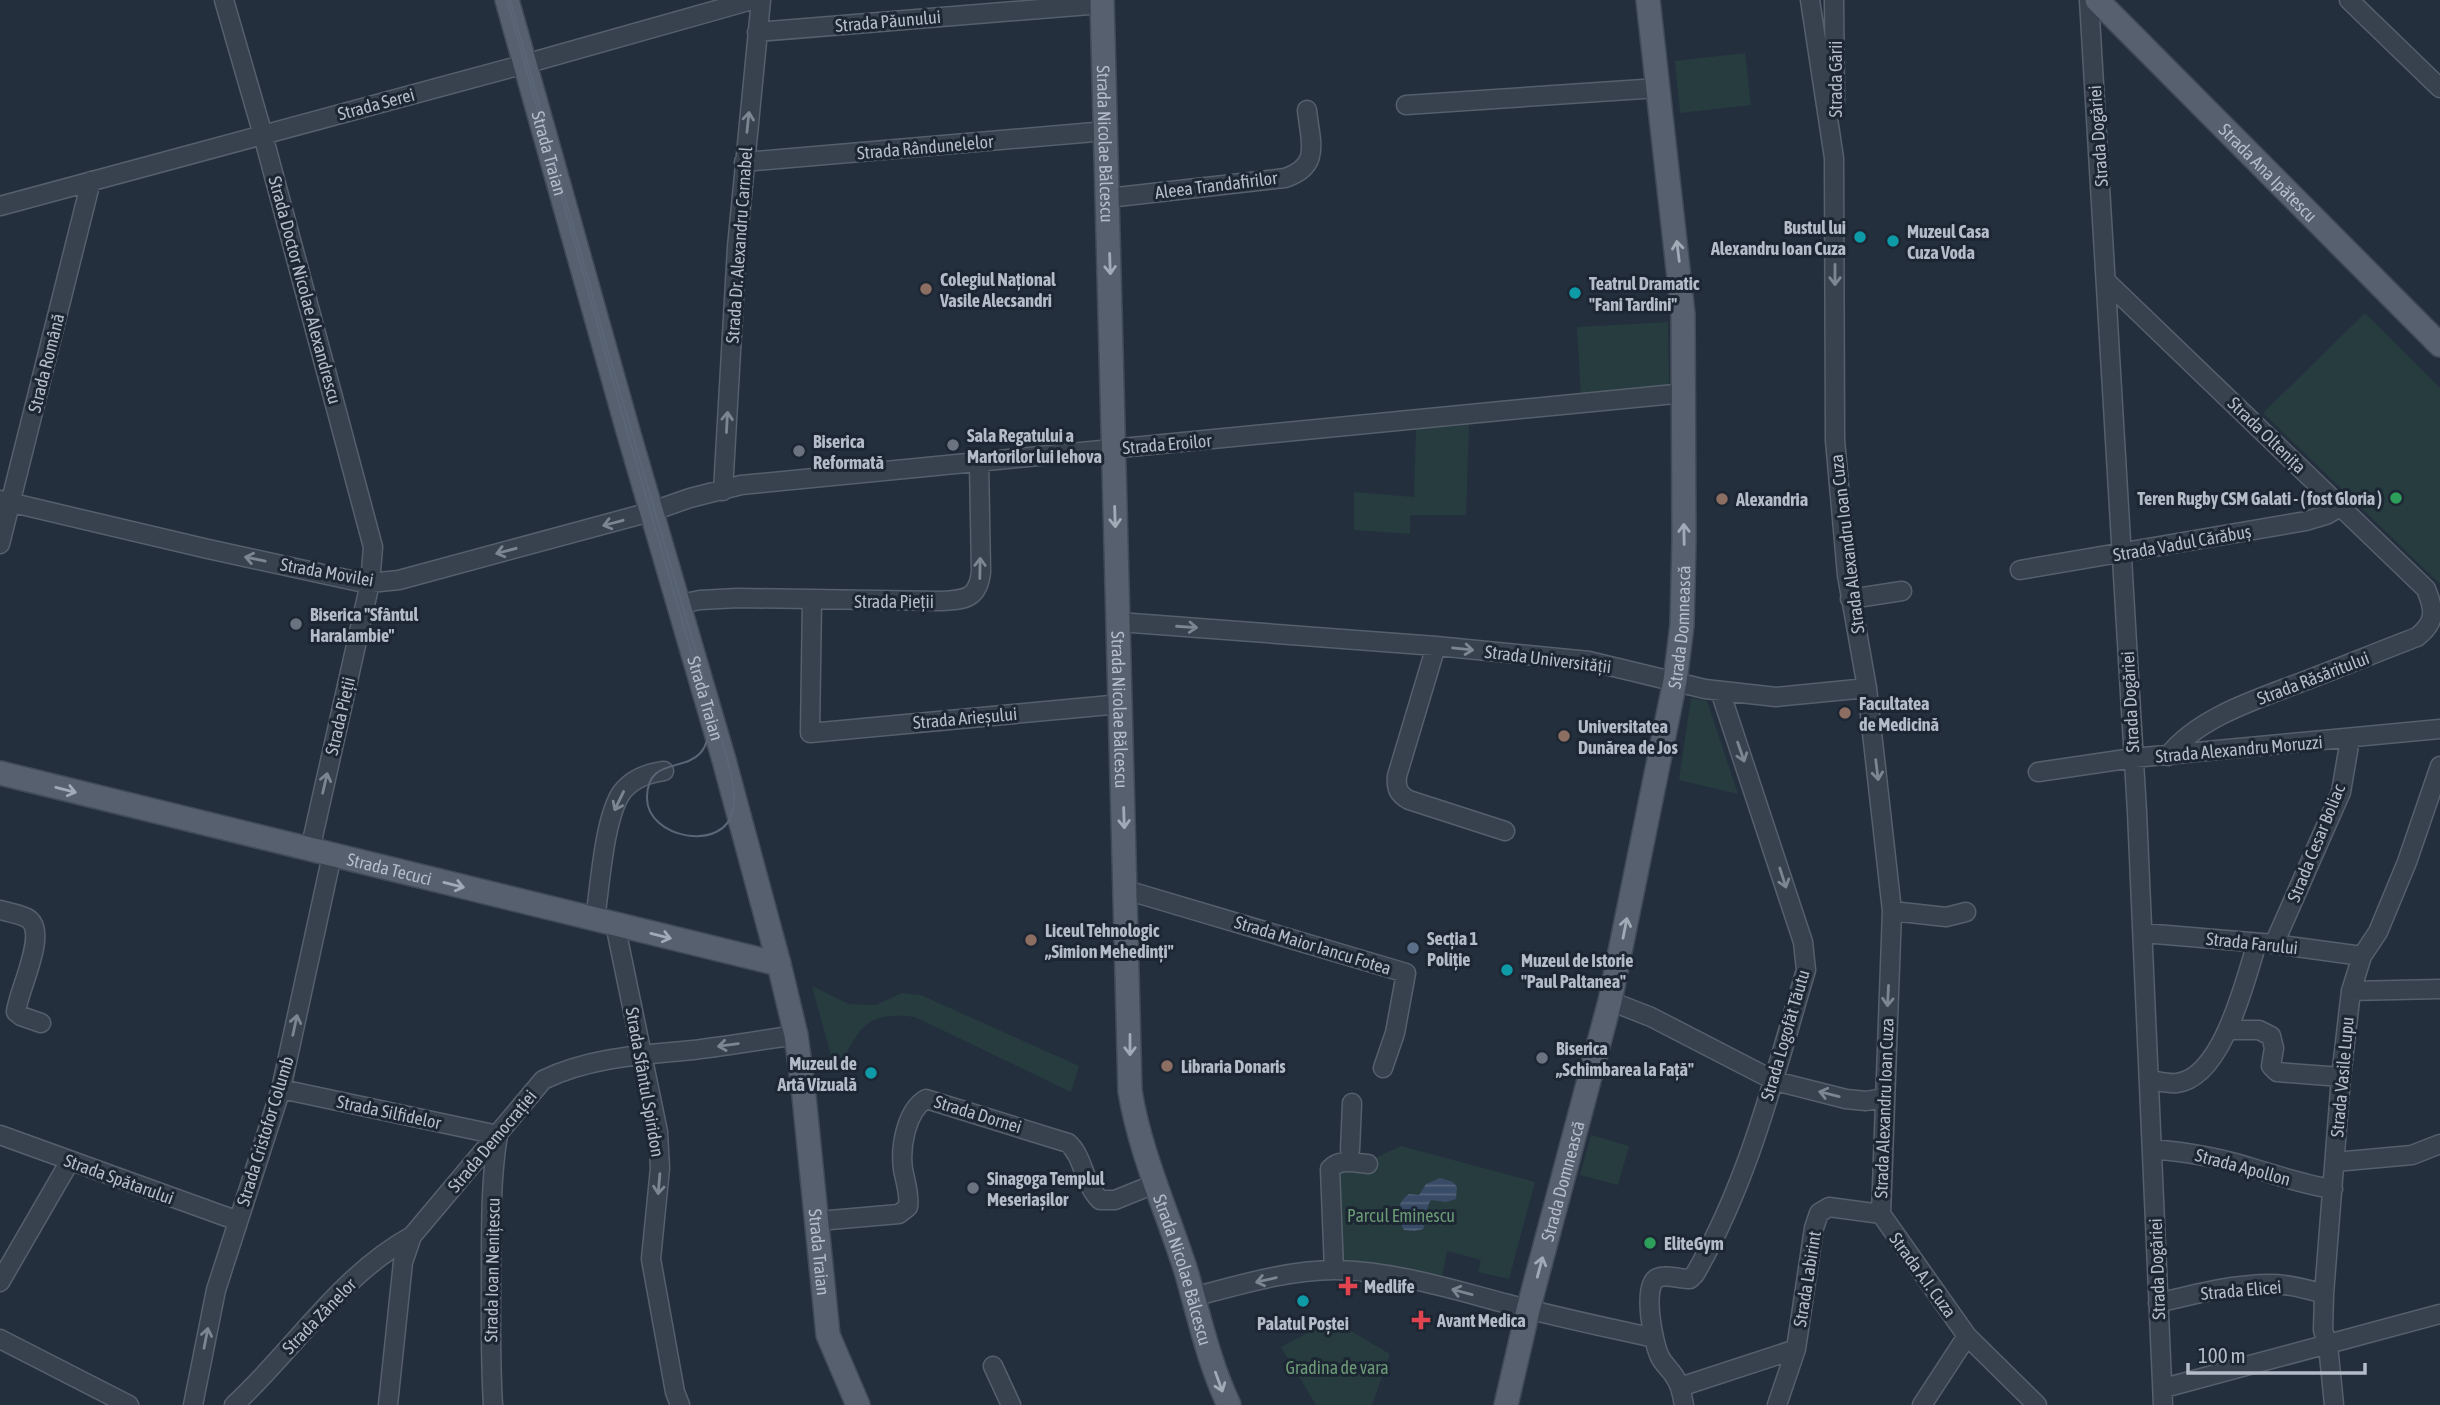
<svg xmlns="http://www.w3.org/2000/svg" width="2440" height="1405" font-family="'Asap Condensed',sans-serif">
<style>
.park{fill:#263c3f}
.water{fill:url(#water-rules)}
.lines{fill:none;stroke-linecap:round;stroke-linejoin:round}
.minor-casing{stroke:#565f6c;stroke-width:21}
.major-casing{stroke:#414a57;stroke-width:26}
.minor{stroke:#38414e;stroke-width:18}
.major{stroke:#56606e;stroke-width:23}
.tram{stroke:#5a6575;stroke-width:2}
.oneway{stroke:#7c8592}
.oneway2{stroke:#a1aab7}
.culture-dot{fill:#0f9aa8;stroke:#1d2633;stroke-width:2.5}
.education-dot{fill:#8d6e63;stroke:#1d2633;stroke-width:2.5}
.worship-dot{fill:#6b7280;stroke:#1d2633;stroke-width:2.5}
.leisure-dot{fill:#2e9e5b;stroke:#1d2633;stroke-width:2.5}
.service-dot{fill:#5c6f8a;stroke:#1d2633;stroke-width:2.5}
.health-dot{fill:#e0444e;stroke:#1d2633;stroke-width:2.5}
.labels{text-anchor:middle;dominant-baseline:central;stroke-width:6;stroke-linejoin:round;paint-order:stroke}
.street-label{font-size:18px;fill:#b4bcc9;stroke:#1d2633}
.poi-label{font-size:18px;font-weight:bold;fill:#b4bcc9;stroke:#1d2633;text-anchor:start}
.park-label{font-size:18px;fill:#6b9a76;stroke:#1d2633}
</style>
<defs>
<pattern id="water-rules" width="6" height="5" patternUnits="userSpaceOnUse" patternTransform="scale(1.75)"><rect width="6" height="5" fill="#394c67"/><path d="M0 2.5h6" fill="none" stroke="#53647b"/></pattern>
</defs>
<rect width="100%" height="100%" fill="#242f3e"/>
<!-- park -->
<path class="park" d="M1745 53 1751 105 1680 113 1675 61Z
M2365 313 2440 388V584L2263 413Z
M1668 322 1669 387 1581 397 1577 327Z
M1469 425 1466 515H1410V534L1354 530V492L1414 497 1416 429Z
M1691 698 1707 701 1738 794 1679 780Z
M812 986 849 1004 876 1005 902 993 921 995 1079 1066 1071 1092 915 1017C862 1010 858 1032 836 1074Z
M1591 1135 1629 1146 1618 1185 1580 1175Z
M1401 1146 1535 1182 1509 1279 1478 1272 1481 1260 1447 1251 1442 1278 1337 1267 1335 1166 1371 1160Z
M1332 1320 1390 1354 1372 1405H1316L1281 1347Z"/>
<!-- water -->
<path class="water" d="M1440 1178 1453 1182 1457 1187 1456 1199 1446 1202 1431 1200C1425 1207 1428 1220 1423 1229L1415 1231 1404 1230C1396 1217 1396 1203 1409 1194L1419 1195 1426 1184Z"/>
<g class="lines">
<defs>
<path id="minor" d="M224 0 263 135 373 547 370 583 310 850
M1810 0 1834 158 1835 440 1847 575 1867 688 1892 911 1881 1214
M1834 0 1835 102
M2089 0 2137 812 2163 1405
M2349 0 2440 88
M757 32 1102 4
M1406 105 1658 88
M744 162 1106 131
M1108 198 1285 178C1322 166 1310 141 1307 110
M0 206 525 64 752 0
M2107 282 2426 589C2435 611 2436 622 2417 637 2380 651 2344 666 2307 680 2261 698 2199 716 2168 756
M723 491 737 247 761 0
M0 500 208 549 355 581 370 583 399 580 650 512 690 498 741 485 1685 393
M0 544 91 181
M2020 570 2306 521 2326 515 2342 506
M1850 599 1902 591
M812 600 810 733 1121 704
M680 604 700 600 738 598 941 601C966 600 978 598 981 572L979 462
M1119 622 1436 646 1589 661 1705 689 1776 697 1867 688
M1436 646 1397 776C1396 788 1398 794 1409 800L1505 831
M2038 772 2133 758 2440 729
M1126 890 1406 973 1395 1033 1383 1068
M0 910C8 912 19 914 27 918 50 931 18 990 16 1012L21 1016 41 1023
M1892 911 1946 917 1966 912
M595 919C600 887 604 817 622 792 633 778 648 773 664 771
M615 924 658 1132 660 1168 651 1259 675 1392 680 1405
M2143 933 2274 944 2362 956
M2274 944 2341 792 2350 739
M2351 991 2440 989
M1610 1001 1651 1017 1775 1081 1846 1099 1866 1101 1884 1098
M2229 1030H2259L2271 1036 2274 1048 2271 1066 2277 1072 2341 1077
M2150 1080C2158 1081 2168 1084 2177 1083 2223 1077 2245 980 2257 943
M281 1089 498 1135C491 1177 491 1221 491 1264 491 1311 490 1358 493 1405
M0 1135 238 1221
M2153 1149C2185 1152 2217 1157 2249 1167 2277 1175 2304 1185 2333 1189
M1350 1150 1352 1103
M2335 1162 2412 1155 2440 1144
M1881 1214 1967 1336 2037 1405
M818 1221 899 1214 908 1207C910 1194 905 1181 903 1169 900 1147 906 1111 926 1099L1068 1143C1084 1157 1083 1183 1100 1200H1115L1157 1183
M1334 1270 1330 1169C1339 1158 1355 1163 1368 1164
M0 1282 70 1161
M1193 1297C1239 1285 1288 1270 1335 1270 1394 1271 1451 1289 1508 1304 1556 1317 1605 1327 1654 1338
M2158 1303C2195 1294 2233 1284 2271 1284 2289 1284 2307 1289 2324 1294
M0 1339 129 1405
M993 1366 1011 1405
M1680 1387 1796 1349
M2164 1388 2440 1314
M193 1405 216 1290 281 1089 332 855
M234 1405C294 1350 339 1276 412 1236
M388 1405 403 1262 412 1236 543 1080C590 1057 643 1055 694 1050 728 1046 762 1040 796 1035
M1684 1405C1682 1396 1681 1386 1676 1379 1672 1371 1664 1365 1660 1357 1653 1343 1642 1286 1657 1278 1666 1274 1680 1279 1690 1279L1695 1274C1750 1179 1775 1073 1806 970L1803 942 1720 691
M1777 1405 1796 1349 1814 1228 1819 1213 1829 1207 1881 1214
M1922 1405 1967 1336
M2334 1405 2328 1345 2323 1330 2324 1294 2341 1077 2351 991 2362 956 2378 932 2407 862 2440 766"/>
<g id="major">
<path id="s1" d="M507 0 628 431 724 760 779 964 796 1035 804 1096 828 1335 858 1405"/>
<path id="s2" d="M1102 0 1130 1091C1140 1153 1167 1211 1186 1271 1199 1316 1209 1363 1229 1405"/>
<path id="s3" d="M2097 0 2440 345"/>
<path id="s4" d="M0 773 779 964"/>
<path id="s5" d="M1506 1405 1528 1310 1610 1001 1675 681 1682 625 1684 541 1683 314 1648 0"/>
</g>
</defs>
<!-- minor casing -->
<use href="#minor" class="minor-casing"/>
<!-- major casing -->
<use href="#major" class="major-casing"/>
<!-- minor -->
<use href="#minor" class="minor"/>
<!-- major -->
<use href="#major" class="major"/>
<!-- tram -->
<path class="tram" id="s6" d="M507 0 627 431 709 713C715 790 648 743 647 797 646 839 725 853 733 810 737 789 729 767 724 747L608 351 510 0"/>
</g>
<!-- one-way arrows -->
<defs><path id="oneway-shaft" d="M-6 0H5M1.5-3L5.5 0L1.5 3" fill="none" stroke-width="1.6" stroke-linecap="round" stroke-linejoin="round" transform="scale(1.75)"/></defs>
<g class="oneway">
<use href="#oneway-shaft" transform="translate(748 122) rotate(-84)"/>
<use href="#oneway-shaft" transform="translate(1835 275) rotate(90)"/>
<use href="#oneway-shaft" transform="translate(727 422) rotate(-87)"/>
<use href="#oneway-shaft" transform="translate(613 523) rotate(165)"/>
<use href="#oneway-shaft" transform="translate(506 551) rotate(165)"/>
<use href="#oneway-shaft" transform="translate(255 559) rotate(-168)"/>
<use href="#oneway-shaft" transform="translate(980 568) rotate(-89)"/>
<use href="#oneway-shaft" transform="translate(1187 627) rotate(4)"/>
<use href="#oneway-shaft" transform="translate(1463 649) rotate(6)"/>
<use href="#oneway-shaft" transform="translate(1741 752) rotate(71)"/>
<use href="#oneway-shaft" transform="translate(1877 770) rotate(83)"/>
<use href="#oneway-shaft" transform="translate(325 783) rotate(-77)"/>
<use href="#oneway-shaft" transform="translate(619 801) rotate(116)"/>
<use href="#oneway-shaft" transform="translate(1783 878) rotate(72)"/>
<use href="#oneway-shaft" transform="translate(1888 996) rotate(93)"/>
<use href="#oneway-shaft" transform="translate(295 1025) rotate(-78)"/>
<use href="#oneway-shaft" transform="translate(728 1045) rotate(172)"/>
<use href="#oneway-shaft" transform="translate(1829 1094) rotate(-166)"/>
<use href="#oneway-shaft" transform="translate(659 1184) rotate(95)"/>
<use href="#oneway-shaft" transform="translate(1266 1280) rotate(167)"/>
<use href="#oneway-shaft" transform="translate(1462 1292) rotate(-165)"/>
<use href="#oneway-shaft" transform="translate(206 1338) rotate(-79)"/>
</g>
<g class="oneway2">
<use href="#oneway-shaft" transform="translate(1678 251) rotate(-97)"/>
<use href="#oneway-shaft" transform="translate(1110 264) rotate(88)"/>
<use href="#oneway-shaft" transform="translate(1115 517) rotate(88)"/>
<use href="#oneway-shaft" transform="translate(1684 534) rotate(-91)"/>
<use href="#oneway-shaft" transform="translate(66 790) rotate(14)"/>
<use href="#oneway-shaft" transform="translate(1124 818) rotate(88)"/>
<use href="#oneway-shaft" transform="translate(454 885) rotate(14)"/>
<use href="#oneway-shaft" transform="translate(1625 928) rotate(-79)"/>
<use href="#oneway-shaft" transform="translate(661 936) rotate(14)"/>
<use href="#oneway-shaft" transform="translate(1130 1045) rotate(90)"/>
<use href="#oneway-shaft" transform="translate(1540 1267) rotate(-75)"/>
<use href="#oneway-shaft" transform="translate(1219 1382) rotate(70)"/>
</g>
<!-- markers -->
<g class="culture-dot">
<circle cx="1860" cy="237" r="7"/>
<circle cx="1893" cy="241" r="7"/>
<circle cx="1575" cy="293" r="7"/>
<circle cx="1507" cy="970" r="7"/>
<circle cx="871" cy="1073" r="7"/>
<circle cx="1303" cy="1301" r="7"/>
</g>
<g class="education-dot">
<circle cx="926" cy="289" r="7"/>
<circle cx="1722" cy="499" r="7"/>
<circle cx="1845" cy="713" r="7"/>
<circle cx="1564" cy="736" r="7"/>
<circle cx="1031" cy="940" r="7"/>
<circle cx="1167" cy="1066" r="7"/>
</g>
<g class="worship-dot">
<circle cx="953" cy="445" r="7"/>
<circle cx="799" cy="451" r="7"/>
<circle cx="296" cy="624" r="7"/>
<circle cx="1542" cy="1058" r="7"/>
<circle cx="973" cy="1188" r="7"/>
</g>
<g class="leisure-dot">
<circle cx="2396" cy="498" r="7"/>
<circle cx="1650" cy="1243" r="7"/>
</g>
<circle class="service-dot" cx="1413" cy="948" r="7"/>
<g class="health-dot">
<path d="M1344.5 1275.5h7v7h7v7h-7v7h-7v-7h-7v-7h7z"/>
<path d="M1417.5 1309.5h7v7h7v7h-7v7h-7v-7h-7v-7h7z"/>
</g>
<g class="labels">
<!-- street labels -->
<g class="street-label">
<text transform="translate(888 21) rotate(-5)">Strada Păunului</text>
<text transform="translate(1835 79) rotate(-90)">Strada Gării</text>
<text transform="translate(376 104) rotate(-15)">Strada Serei</text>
<text transform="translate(2098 136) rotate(-94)">Strada Dogăriei</text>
<text stroke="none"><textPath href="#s2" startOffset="144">Strada Nicolae Bălcescu</textPath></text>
<text transform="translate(925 147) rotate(-5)">Strada Rândunelelor</text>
<text stroke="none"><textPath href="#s6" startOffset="159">Strada Traian</textPath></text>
<text stroke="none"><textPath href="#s3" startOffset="243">Strada Ana Ipătescu</textPath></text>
<text transform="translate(1216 185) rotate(-7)">Aleea Trandafirilor</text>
<text transform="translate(739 245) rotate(-86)">Strada Dr. Alexandru Carnabel</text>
<text transform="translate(305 290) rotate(75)">Strada Doctor Nicolae Alexandrescu</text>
<text transform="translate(46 363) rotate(-76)">Strada Română</text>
<text transform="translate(2267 435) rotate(44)">Strada Oltenița</text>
<text transform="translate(1167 444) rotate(-5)">Strada Eroilor</text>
<text transform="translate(2182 543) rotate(-10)">Strada Vadul Cărăbuș</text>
<text transform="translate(1847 544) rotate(-97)">Strada Alexandru Ioan Cuza</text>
<text transform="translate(327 572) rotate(10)">Strada Movilei</text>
<text x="894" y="601">Strada Pieții</text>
<text stroke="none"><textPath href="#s5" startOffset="798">Strada Domnească</textPath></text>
<text transform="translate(1548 659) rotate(7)">Strada Universității</text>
<text transform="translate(2313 678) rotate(-21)">Strada Răsăritului</text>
<text stroke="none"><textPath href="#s1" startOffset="726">Strada Traian</textPath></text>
<text transform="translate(2130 702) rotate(-93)">Strada Dogăriei</text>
<text stroke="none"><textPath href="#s2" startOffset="710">Strada Nicolae Bălcescu</textPath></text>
<text transform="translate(340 716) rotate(-77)">Strada Pieții</text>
<text transform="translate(965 718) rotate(-5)">Strada Arieșului</text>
<text transform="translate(2239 749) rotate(-5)">Strada Alexandru Moruzzi</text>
<text transform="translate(2316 843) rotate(-68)">Strada Cesar Boliac</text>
<text stroke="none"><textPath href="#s4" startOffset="401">Strada Tecuci</textPath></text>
<text transform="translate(2252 943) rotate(6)">Strada Farului</text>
<text transform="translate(1313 945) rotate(17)">Strada Maior Iancu Fotea</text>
<text transform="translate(1785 1035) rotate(-74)">Strada Logofăt Tăutu</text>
<text transform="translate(2342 1077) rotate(-85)">Strada Vasile Lupu</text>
<text transform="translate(645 1082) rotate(80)">Strada Sfântul Spiridon</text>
<text transform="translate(1884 1108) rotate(-88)">Strada Alexandru Ioan Cuza</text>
<text transform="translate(389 1112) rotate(12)">Strada Silfidelor</text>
<text transform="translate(978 1114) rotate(17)">Strada Dornei</text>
<text transform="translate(265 1131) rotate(-73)">Strada Cristofor Columb</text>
<text transform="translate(492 1141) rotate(-50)">Strada Democrației</text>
<text transform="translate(2243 1167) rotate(15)">Strada Apollon</text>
<text transform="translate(119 1179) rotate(20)">Strada Spătarului</text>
<text stroke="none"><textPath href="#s5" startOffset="231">Strada Domnească</textPath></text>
<text stroke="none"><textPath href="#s1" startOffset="1293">Strada Traian</textPath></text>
<text stroke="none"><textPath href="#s2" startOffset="1278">Strada Nicolae Bălcescu</textPath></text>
<text transform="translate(2157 1269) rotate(-92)">Strada Dogăriei</text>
<text transform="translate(492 1270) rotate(-89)">Strada Ioan Nenițescu</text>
<text transform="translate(1923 1275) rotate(54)">Strada A.I. Cuza</text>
<text transform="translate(1807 1279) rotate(-81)">Strada Labirint</text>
<text transform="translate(2241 1290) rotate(-5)">Strada Elicei</text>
<text transform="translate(319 1316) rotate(-46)">Strada Zânelor</text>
</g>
<!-- poi labels -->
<g class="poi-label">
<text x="1846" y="227" text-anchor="end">Bustul lui<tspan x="1846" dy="21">Alexandru Ioan Cuza</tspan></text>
<text x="1907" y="231">Muzeul Casa<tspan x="1907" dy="21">Cuza Voda</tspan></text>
<text x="940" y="279">Colegiul Național<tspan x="940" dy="21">Vasile Alecsandri</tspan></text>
<text x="1589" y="283">Teatrul Dramatic<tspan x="1589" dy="21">"Fani Tardini"</tspan></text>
<text x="967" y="435">Sala Regatului a<tspan x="967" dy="21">Martorilor lui Iehova</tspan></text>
<text x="813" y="441">Biserica<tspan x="813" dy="21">Reformată</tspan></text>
<text x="2382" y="498" text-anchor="end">Teren Rugby CSM Galati - ( fost Gloria )</text>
<text x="1736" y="499">Alexandria</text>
<text x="310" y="614">Biserica "Sfântul<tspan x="310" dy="21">Haralambie"</tspan></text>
<text x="1859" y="703">Facultatea<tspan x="1859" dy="21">de Medicină</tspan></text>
<text x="1578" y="726">Universitatea<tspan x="1578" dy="21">Dunărea de Jos</tspan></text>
<text x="1045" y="930">Liceul Tehnologic<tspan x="1045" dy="21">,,Simion Mehedinți"</tspan></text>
<text x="1427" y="938">Secția 1<tspan x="1427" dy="21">Poliție</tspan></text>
<text x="1521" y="960">Muzeul de Istorie<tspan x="1521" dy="21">"Paul Paltanea"</tspan></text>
<text x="1556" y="1048">Biserica<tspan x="1556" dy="21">„Schimbarea la Față"</tspan></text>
<text x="857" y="1063" text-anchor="end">Muzeul de<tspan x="857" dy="21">Artă Vizuală</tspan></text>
<text x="1181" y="1066">Libraria Donaris</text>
<text x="987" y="1178">Sinagoga Templul<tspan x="987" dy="21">Meseriașilor</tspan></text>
<text x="1664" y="1243">EliteGym</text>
<text x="1364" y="1286">Medlife</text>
<text x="1437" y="1320">Avant Medica</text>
<text x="1303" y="1323" text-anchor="middle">Palatul Poștei</text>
</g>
<!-- park labels -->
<g class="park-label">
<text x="1401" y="1215">Parcul Eminescu</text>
<text x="1337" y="1367">Gradina de vara</text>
</g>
</g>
<!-- scale -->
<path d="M2188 1363v10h177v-10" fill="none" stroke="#b4bcc9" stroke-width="3.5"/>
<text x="2198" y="1363" font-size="21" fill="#b4bcc9" stroke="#1d2633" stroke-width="5" paint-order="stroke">100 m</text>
</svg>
